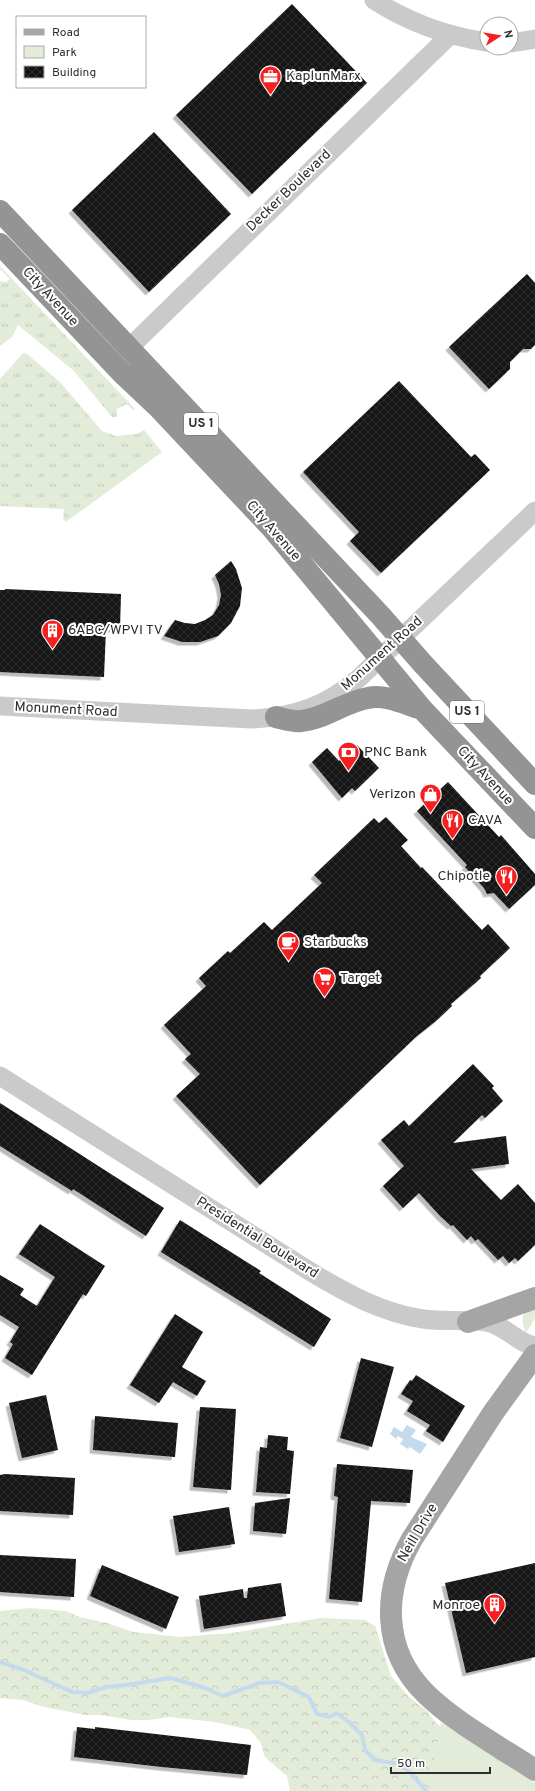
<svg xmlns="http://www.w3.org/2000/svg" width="535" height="1791" font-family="Overpass,sans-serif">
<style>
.grass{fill:url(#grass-tufts)}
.forest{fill:url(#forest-crowns)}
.park{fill:#e2ecd9}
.water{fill:#c4dbee}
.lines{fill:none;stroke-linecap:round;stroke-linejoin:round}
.stream{stroke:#c4dbee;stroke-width:4}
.building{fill:url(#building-cross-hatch);filter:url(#shadow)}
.minor{stroke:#cacaca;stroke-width:19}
.major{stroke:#a5a5a5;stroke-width:22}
.highway{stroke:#949494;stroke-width:22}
.labels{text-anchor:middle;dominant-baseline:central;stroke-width:4;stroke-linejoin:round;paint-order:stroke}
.shield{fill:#fff;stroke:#6c6c6c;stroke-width:1}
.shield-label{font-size:13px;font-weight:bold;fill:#2d2d2d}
.poi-label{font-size:14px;fill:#2d2d2d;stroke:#fff;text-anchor:start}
.street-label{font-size:14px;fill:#2d2d2d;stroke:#fff}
</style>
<defs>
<pattern id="grass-tufts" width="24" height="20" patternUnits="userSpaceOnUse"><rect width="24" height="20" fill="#e2ecd9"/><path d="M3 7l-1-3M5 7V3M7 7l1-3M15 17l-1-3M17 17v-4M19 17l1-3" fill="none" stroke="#c2cbbb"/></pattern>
<pattern id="forest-crowns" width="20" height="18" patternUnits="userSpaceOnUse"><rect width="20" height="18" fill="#e2ecd9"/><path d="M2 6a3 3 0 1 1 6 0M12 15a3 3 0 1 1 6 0" fill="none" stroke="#c2cbbb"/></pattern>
<pattern id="building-cross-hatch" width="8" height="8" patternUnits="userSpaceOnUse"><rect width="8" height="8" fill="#141414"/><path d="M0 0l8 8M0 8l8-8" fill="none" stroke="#2e2e2e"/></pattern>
<filter id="shadow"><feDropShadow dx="-3.5" dy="3.5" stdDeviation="0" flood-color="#0004"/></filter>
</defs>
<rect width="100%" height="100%" fill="#fff"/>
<!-- grass -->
<path class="grass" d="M0 266 135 409 133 410 127 404 117 409V417H112L74 371 18 325 12 337 0 346V281L6 282 10 279 0 269Z
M23 353 27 354 60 382 102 431 116 436 137 434 144 430 162 452 66 522 63 519 64 509 0 506V379Z
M535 1304V1318L526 1333C519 1319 523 1312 535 1304Z"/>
<!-- forest -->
<path class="forest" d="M30 1608 65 1611 80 1617 107 1623 133 1632 180 1637 232 1633 320 1618 365 1620 375 1626 391 1676 409 1697 427 1711 436 1723 450 1734 496 1757 535 1783V1791H290L287 1776 268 1760 264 1755 261 1743 250 1730 215 1722 170 1717 149 1720H131L101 1715H85L44 1707 23 1700 0 1698V1611Z"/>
<!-- park -->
<path class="park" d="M441 1722 535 1786V1791H429Z"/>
<!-- water -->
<path class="water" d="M407 1425 416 1430 411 1437 427 1444 420 1454 410 1447 408 1449 400 1444 403 1439 398 1436 396 1439 390 1434 394 1427 402 1432Z"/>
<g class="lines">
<!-- stream -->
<path class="stream" d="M0 1662 24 1670 72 1692 87 1693 106 1687 126 1685 171 1678 202 1687 223 1696 259 1683 278 1682 309 1697 317 1714 329 1717 337 1713 350 1723 362 1735 365 1750 375 1760 399 1764 410 1772 426 1791"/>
</g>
<!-- building -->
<path class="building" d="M292 4 367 83 252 194 176 115Z
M154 132 231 214 149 292 72 210Z
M527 274 535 283V345L531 349H523L510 362V369L489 389 449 347Z
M399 381 471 457 475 454 490 470 381 573 350 541 359 532 303 472Z
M231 561 236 569 242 588 240 606 231 623 218 636 200 642H182L164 636 175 620 185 623 195 624 205 620 213 615 219 605 221 595 219 584 215 575Z
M5 589 121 594 120 629H106L104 677 0 672V590H5Z
M357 745 379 768 355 791 352 788 342 798 312 762 327 748 339 761Z
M448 782 499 837 501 835 535 874V885L509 909 494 893 487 894 484 888 465 867 467 865 417 811Z
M386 817 408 840 401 846 421 868 422 867 482 930 488 924 510 948 480 976 481 978 451 1004 452 1006 436 1021 417 1036 260 1185 176 1096 200 1074 185 1059 191 1054 164 1025 206 986 199 978 228 951 230 953 264 922 272 930 322 883 314 875 374 818 379 823Z
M473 1064 494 1086 492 1088 503 1101 485 1118 482 1115 453 1143 506 1136 509 1164 471 1169 501 1200 518 1184 535 1203V1245L518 1261 515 1258 509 1263 503 1256 498 1260 478 1239 475 1241 471 1236 467 1240 453 1225 451 1226 440 1216 419 1193 403 1208 383 1186 404 1166 381 1140 404 1120 409 1126Z
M0 1103 164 1208 146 1236 73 1189 72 1191 0 1146Z
M180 1220 261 1271 259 1273 331 1319 314 1347 161 1252Z
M40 1224 105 1266 86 1296 83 1294 32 1375 5 1358 13 1344 10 1342 19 1327 0 1315V1275L24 1289 20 1295 37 1306 55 1277 19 1254Z
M175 1314 203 1332 182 1367 206 1381 197 1396 173 1382 159 1403 130 1385Z
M361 1358 394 1367 372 1447 340 1438Z
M416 1375 465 1406 443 1442 426 1431 430 1425 407 1411 413 1401 401 1394 410 1380 412 1381Z
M46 1395 58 1450 22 1458 9 1403Z
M200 1407 236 1409 231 1490 193 1487Z
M95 1416 178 1423 175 1457 93 1450Z
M268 1435 288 1437 287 1450 294 1451 290 1494 256 1492 260 1447 267 1448Z
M337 1464 413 1470 410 1503 371 1501 362 1602 329 1599 338 1497 334 1496Z
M5 1474 75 1478 73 1515 0 1511V1475Z
M290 1498 286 1534 253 1531 255 1503Z
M229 1507 235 1544 179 1552 173 1516Z
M0 1555 76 1559 74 1597 0 1592Z
M535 1563V1657L466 1673 445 1583Z
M102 1565 179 1597 166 1629 90 1596Z
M281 1583 286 1616 204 1629 199 1596 243 1589 244 1598H247L248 1588Z
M77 1727 95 1729V1727L251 1745 247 1775 162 1767 74 1757Z"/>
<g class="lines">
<!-- minor -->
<path class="minor" d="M374 0C408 22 446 36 487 42
M511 43 535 39
M129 348 450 35
M0 706 252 719C295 717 326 706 359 678L535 511
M0 1076 311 1272C346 1293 382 1313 423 1319 443 1322 467 1319 486 1322 505 1325 517 1343 535 1346"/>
<!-- major -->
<path class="major" d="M468 1322 535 1298
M535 1355 493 1413 412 1539C383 1590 381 1649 425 1693 454 1722 500 1747 535 1770"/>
<!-- highway -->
<path class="highway" d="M0 211 380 615 423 664 535 784
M0 244 122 373 158 407 272 528 422 709 535 828
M276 717C284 719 293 722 301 721 325 719 344 702 368 698 386 694 405 704 422 709"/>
</g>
<!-- icons -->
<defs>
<symbol id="office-pin" viewBox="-11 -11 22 30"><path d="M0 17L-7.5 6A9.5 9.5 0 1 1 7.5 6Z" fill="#f51f20" stroke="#fff"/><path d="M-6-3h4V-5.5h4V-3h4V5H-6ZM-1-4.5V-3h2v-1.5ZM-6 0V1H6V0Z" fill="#fff"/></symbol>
<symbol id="building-pin" viewBox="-11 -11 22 30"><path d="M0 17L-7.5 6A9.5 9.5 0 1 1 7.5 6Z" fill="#f51f20" stroke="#fff"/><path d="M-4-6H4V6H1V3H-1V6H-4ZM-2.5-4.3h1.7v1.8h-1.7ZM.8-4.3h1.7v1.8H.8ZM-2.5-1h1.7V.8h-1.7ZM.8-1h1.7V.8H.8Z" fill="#fff"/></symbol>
<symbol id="bank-pin" viewBox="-11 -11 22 30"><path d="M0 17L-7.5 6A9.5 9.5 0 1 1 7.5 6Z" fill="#f51f20" stroke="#fff"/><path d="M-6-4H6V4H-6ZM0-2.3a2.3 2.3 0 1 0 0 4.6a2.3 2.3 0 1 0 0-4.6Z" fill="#fff"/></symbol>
<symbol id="shop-pin" viewBox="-11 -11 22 30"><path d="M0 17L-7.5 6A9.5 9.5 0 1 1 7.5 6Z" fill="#f51f20" stroke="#fff"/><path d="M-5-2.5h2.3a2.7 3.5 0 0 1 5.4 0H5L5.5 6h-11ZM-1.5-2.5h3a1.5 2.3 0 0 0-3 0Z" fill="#fff"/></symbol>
<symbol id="restaurant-pin" viewBox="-11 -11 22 30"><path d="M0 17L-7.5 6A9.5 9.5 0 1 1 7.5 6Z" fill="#f51f20" stroke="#fff"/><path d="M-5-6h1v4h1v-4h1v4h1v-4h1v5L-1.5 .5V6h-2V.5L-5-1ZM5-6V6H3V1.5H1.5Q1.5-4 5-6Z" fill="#fff"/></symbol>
<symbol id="cafe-pin" viewBox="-11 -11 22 30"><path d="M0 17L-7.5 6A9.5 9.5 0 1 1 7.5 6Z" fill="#f51f20" stroke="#fff"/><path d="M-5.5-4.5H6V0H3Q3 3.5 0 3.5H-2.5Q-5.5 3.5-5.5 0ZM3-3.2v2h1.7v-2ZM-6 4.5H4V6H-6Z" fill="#fff"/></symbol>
<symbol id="supermarket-pin" viewBox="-11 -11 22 30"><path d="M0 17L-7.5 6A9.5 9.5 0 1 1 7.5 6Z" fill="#f51f20" stroke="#fff"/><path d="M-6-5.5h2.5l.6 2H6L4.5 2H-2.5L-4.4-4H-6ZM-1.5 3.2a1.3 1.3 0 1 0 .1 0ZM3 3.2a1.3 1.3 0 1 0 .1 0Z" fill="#fff"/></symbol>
</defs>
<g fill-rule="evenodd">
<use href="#office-pin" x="258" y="64" width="25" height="34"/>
<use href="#building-pin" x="40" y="618" width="25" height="34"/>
<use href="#bank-pin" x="336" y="740" width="25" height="34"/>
<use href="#shop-pin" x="418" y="782" width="25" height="34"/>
<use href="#restaurant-pin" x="440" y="808" width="25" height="34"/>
<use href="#restaurant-pin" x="494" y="864" width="25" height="34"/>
<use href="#cafe-pin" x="276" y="930" width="25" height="34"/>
<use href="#supermarket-pin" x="312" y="966" width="25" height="34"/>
<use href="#building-pin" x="482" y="1592" width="25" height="34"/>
</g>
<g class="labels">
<!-- shield labels -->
<g class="shield">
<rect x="184" y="413" width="34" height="22" rx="3"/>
<rect x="450" y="701" width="34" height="22" rx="3"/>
</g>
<g class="shield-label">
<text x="201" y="424">US 1</text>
<text x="467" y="712">US 1</text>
</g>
<!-- poi labels -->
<g class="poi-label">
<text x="286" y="76">KaplunMarx</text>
<text x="68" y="630">6ABC/WPVI TV</text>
<text x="364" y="752">PNC Bank</text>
<text x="416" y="794" text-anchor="end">Verizon</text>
<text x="468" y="820">CAVA</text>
<text x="490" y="876" text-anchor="end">Chipotle</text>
<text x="304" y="942">Starbucks</text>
<text x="340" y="978">Target</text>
<text x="480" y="1605" text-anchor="end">Monroe</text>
</g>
<!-- street labels -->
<g class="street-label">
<text transform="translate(289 191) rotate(-44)">Decker Boulevard</text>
<text transform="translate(50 297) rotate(47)">City Avenue</text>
<text transform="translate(273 531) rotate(49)">City Avenue</text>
<text transform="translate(382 654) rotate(-42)">Monument Road</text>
<text transform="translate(66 710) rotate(3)">Monument Road</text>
<text transform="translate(485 776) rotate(47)">City Avenue</text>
<text transform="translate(257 1238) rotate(32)">Presidential Boulevard</text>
<text transform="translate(418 1533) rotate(-60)">Neill Drive</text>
</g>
</g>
<!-- legend -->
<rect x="16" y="16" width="130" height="72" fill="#ffffff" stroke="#ababab"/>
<rect x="24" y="29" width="20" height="6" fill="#a5a5a5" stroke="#ababab"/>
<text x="52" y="36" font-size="12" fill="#2d2d2d">Road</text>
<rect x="24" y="46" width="20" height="12" fill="#e2ecd9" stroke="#ababab"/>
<text x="52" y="56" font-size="12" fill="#2d2d2d">Park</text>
<rect x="24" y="66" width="20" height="12" fill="url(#building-cross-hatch)" stroke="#ababab"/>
<text x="52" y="76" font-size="12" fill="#2d2d2d">Building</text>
<!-- north arrow -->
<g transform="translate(499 36) rotate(78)"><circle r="19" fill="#ffffff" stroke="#ababab"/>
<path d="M0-3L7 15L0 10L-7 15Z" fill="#f51f20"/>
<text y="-6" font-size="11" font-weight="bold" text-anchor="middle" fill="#2d2d2d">N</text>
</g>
<!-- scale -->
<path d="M391 1767v6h99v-6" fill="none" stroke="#2d2d2d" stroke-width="2"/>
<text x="397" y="1767" font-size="12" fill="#2d2d2d" stroke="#ffffff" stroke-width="3" paint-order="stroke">50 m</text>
</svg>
